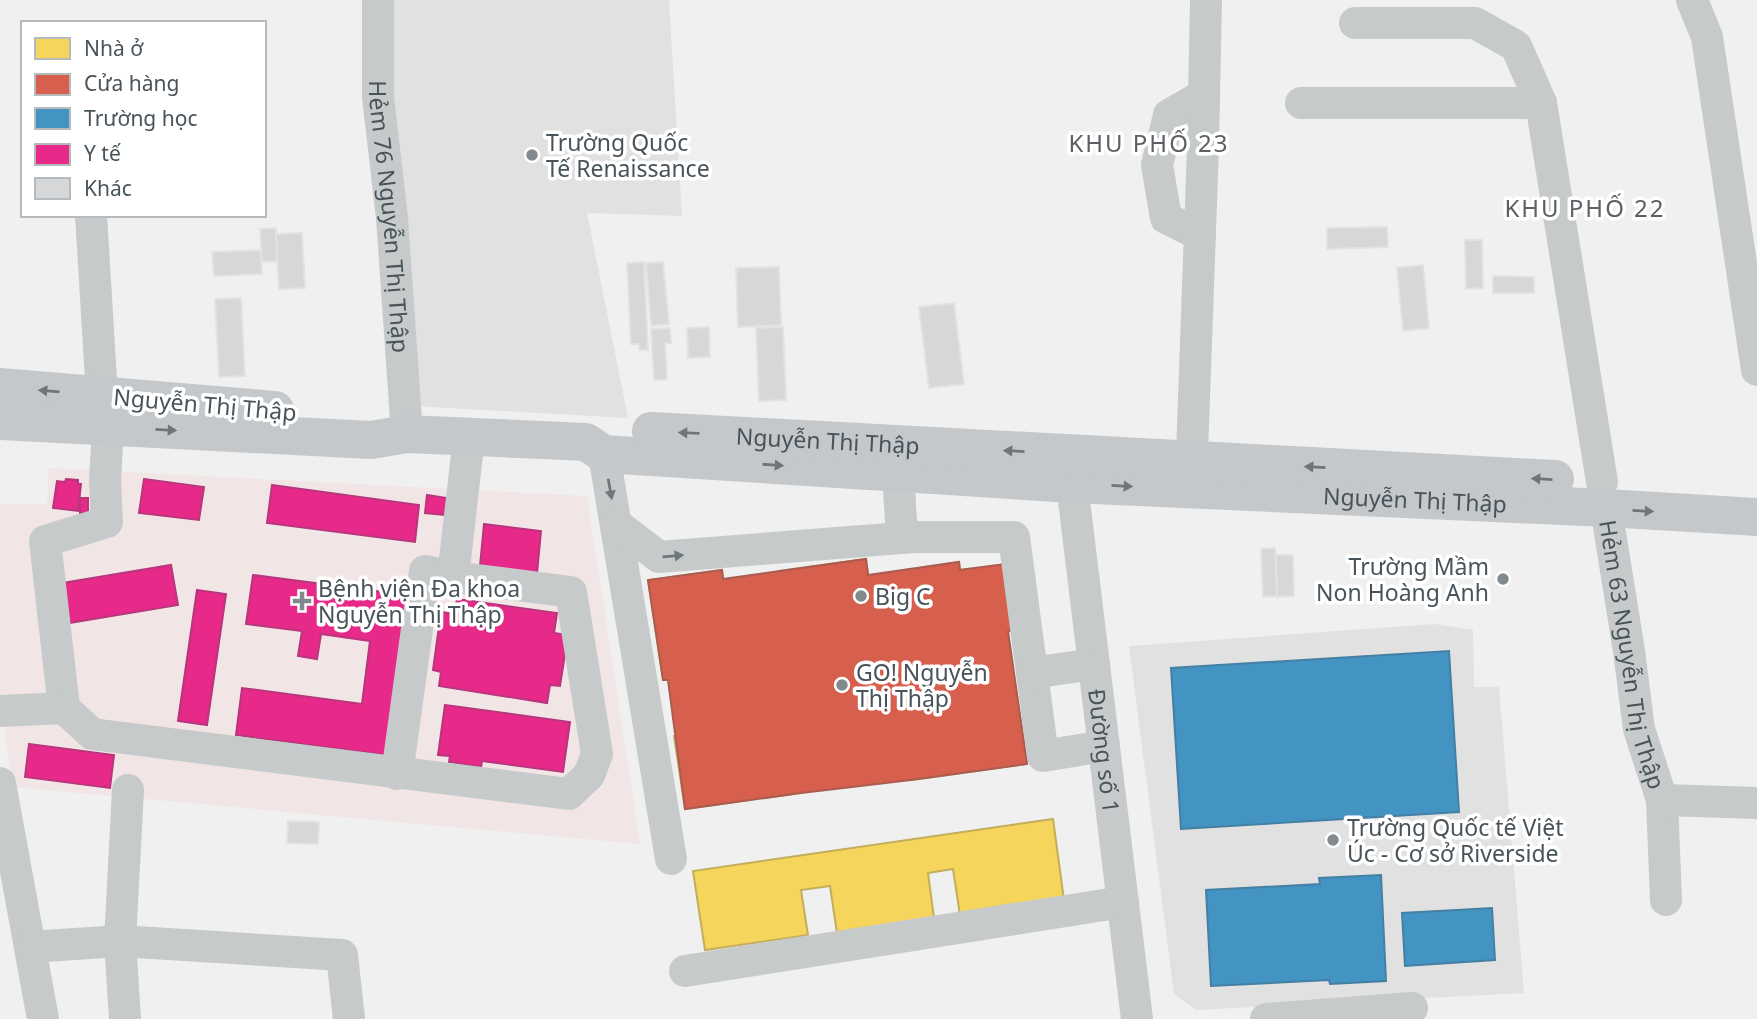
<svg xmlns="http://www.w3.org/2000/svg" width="1757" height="1019" font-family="'Noto Sans',sans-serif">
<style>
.education{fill:#e2e1e1}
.medical{fill:#f1e5e5}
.homes{fill:#f6d55c;stroke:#c2ae5b;stroke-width:2}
.shops{fill:#d6604d;stroke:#ab5c51;stroke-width:2}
.schools{fill:#4393c3;stroke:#4480a4;stroke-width:2}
.health{fill:#e7298a;stroke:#b7367c;stroke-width:2}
.building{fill:#d6d7d8;stroke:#e1e2e2;stroke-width:2}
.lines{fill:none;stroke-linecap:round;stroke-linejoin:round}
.minor{stroke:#c7cacb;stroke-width:32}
.major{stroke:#c5c8cb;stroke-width:38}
.oneway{fill:#6e767c}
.oneway2{fill:#6e777c}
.poi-dot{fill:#838a8e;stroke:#fff;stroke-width:2.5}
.labels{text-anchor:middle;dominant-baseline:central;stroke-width:7;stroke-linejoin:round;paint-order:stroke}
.poi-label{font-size:23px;fill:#48535a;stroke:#fff;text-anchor:start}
.street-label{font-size:23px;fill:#48535a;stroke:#fff}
.neighbourhood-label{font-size:24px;letter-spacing:2px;fill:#5c5f63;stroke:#fff}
</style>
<rect width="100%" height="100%" fill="#f0f0f0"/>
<!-- education -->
<path class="education" d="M383 0H669L682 216 587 213 628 418 413 406Z
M1435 624 1473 630 1474 687H1499L1524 993 1196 1010 1174 994 1129 646Z"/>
<!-- medical -->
<path class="medical" d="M49 468 587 496 640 844 13 787 0 699V504H47Z"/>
<!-- homes -->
<path class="homes" d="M866 559 874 615 925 609 919 568 959 562 960 570 1013 563 1022 629 663 680 648 580 722 570 732 636 786 628 778 571Z
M1016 690 1027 764 911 780 900 707 940 701 942 715 981 709 979 695Z
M790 719 801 793 685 809 674 736 713 730 716 744 755 738 753 724Z
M1053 819 1064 900 960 915 953 869 928 873 934 918 837 933 830 886 801 890 808 935 705 950 693 871Z"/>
<!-- shops -->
<path class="shops" d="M866 559 868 575 959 562 960 570 1013 563 1022 629 1008 631 1027 764 911 780 801 793 685 809 668 680H663L648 580 722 570 723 579Z"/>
<!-- schools -->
<path class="schools" d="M1449 651 1459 812 1181 829 1171 668Z
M1381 875 1386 981 1330 984 1329 980 1211 986 1206 890 1320 884 1319 878Z
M1492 908 1495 960 1405 966 1402 913Z"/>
<!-- health -->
<path class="health" d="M66 479 78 480V484H81L78 511 53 508 57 481 65 482Z
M144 479 204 487 199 520 139 513Z
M272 485 419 505 415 542 267 523Z
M427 495 447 498 445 515 425 513Z
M80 498H88V513H80Z
M484 524 541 531 537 573 480 566Z
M171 565 178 605 69 623 62 583Z
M253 575 415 596 393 756 236 735 242 688 362 704 370 641 321 634 317 659 298 656 302 631 246 624Z
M197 590 226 594 207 725 178 721Z
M457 599 557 613 554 633 568 635 560 686 550 685 547 703 439 686 441 672 433 670 441 612 454 614Z
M445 705 570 722 563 772 482 761 481 767 449 762 450 756 438 755Z
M29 744 114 755 110 788 25 777Z"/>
<!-- building -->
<path class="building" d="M1387 227 1388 247 1327 249V228Z
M276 228 277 261 262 262 260 229Z
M302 233 305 288 279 289 276 234Z
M1465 240H1482L1483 288 1466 289Z
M261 250 262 274 214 276 212 252Z
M644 262 648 350H640L639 344H631L627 263Z
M663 262 669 324 651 326 646 263Z
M1423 265 1429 328 1403 331 1397 268Z
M779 267 781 325 738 327 736 268Z
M1493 276 1534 277V293H1493Z
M241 298 245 376 219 377 215 299Z
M954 303 964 384 929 388 919 307Z
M709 327 710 357 688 358 687 328Z
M783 327 786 400 759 401 756 328Z
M670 328 671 343H665L667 379 654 380 651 329Z
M1275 548 1277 596 1263 597 1261 549Z
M1276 555H1293L1294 596 1277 597Z
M288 821 319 822 318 844 287 843Z"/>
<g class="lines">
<!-- minor -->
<g class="minor">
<path id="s1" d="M378 0V97L392 218 407 434"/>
<path d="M1692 0 1707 37 1757 370"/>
<path d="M1355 23H1475L1516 46 1541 103"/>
<path d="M1301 103H1541L1602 482"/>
<path d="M91 215 102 396"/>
<path d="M1200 235 1166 218 1157 165 1169 115 1204 95"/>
<path d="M108 427 105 481 107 522 45 541 64 708 92 734 569 794 589 775 597 754 571 592 453 577 425 571 397 774"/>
<path d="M604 454 671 859"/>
<path id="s2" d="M1073 463 1072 484 1137 1019"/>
<path d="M898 472 902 537"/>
<path d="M1191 481 1203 147 1206 0"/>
<path id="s3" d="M1606 508 1629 651 1639 729 1662 800 1666 900"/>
<path d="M616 524 659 557 914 537H1014L1043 756 1104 746"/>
<path d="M453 577 469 437"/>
<path d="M1032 673 1094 664"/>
<path d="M0 711 64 708"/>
<path d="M0 783 43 1019"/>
<path d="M1662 800 1757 803"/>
<path d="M30 947 120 941 342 955 349 1019"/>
<path d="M685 971 1123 902"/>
<path d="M125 1019 120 941 128 790"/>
<path d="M1266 1019 1412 1008"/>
</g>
<!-- major -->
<g class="major">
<path d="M0 387 275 410"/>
<path id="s4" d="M0 421 371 440 407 434 586 442 604 454 1072 484 1606 508 1757 517"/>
<path id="s5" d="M651 431 1555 479"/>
</g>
</g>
<!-- one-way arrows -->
<defs><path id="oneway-solid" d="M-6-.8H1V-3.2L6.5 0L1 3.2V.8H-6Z" transform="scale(1.75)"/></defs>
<g class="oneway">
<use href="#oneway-solid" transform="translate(49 391) rotate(-175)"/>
<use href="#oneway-solid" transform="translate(166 430) rotate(3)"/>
<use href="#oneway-solid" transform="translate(689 433) rotate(-178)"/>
<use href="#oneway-solid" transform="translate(1014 451) rotate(-177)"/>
<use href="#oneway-solid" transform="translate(773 465) rotate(4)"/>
<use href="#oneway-solid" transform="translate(1315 467) rotate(-177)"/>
<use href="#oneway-solid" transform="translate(1542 479) rotate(-177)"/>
<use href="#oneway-solid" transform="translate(1122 486) rotate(3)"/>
<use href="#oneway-solid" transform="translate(1643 511) rotate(3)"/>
</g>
<g class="oneway2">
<use href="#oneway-solid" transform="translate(610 489) rotate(80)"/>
<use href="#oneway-solid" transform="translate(673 556) rotate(-5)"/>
</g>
<!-- markers -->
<g class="poi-dot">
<circle cx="532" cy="155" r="7"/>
<circle cx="1503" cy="579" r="7"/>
<circle cx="861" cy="596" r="7"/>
<path d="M298.5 590.5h7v7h7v7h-7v7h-7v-7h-7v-7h7z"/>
<circle cx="842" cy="685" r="7"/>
<circle cx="1333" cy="840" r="7"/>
</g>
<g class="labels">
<!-- poi labels -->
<g class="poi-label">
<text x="546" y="142">Trường Quốc<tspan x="546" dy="26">Tế Renaissance</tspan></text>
<text x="1489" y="566" text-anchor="end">Trường Mầm<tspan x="1489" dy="26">Non Hoàng Anh</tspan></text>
<text x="318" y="588">Bệnh viện Đa khoa<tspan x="318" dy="26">Nguyễn Thị Thập</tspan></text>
<text x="875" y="596">Big C</text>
<text x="856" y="672">GO! Nguyễn<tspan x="856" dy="26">Thị Thập</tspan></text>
<text x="1347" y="827">Trường Quốc tế Việt<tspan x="1347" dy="26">Úc - Cơ sở Riverside</tspan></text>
</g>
<!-- street labels -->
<g class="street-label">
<text stroke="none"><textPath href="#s1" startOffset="217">Hẻm 76 Nguyễn Thị Thập</textPath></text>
<text transform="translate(205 404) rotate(5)">Nguyễn Thị Thập</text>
<text stroke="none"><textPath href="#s5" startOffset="177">Nguyễn Thị Thập</textPath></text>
<text stroke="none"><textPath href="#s4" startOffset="1421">Nguyễn Thị Thập</textPath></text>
<text stroke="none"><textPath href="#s3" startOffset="149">Hẻm 63 Nguyễn Thị Thập</textPath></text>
<text stroke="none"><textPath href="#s2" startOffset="290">Đường số 1</textPath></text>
</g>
<!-- neighbourhood labels -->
<g class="neighbourhood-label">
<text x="1149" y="142">KHU PHỐ 23</text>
<text x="1585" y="207">KHU PHỐ 22</text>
</g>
</g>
<!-- legend -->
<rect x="21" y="21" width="245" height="196" fill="#ffffff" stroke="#b6babd" stroke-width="2"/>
<rect x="35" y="38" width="35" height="21" fill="#f6d55c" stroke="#b6babd" stroke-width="2"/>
<text x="84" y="56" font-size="21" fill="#48535a">Nhà ở</text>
<rect x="35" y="74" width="35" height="21" fill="#d6604d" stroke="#b6babd" stroke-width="2"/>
<text x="84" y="91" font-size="21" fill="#48535a">Cửa hàng</text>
<rect x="35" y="108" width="35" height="21" fill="#4393c3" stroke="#b6babd" stroke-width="2"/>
<text x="84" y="126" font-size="21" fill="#48535a">Trường học</text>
<rect x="35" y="144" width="35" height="21" fill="#e7298a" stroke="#b6babd" stroke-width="2"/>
<text x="84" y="161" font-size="21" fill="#48535a">Y tế</text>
<rect x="35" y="178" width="35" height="21" fill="#d6d7d8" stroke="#b6babd" stroke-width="2"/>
<text x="84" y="196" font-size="21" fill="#48535a">Khác</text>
</svg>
